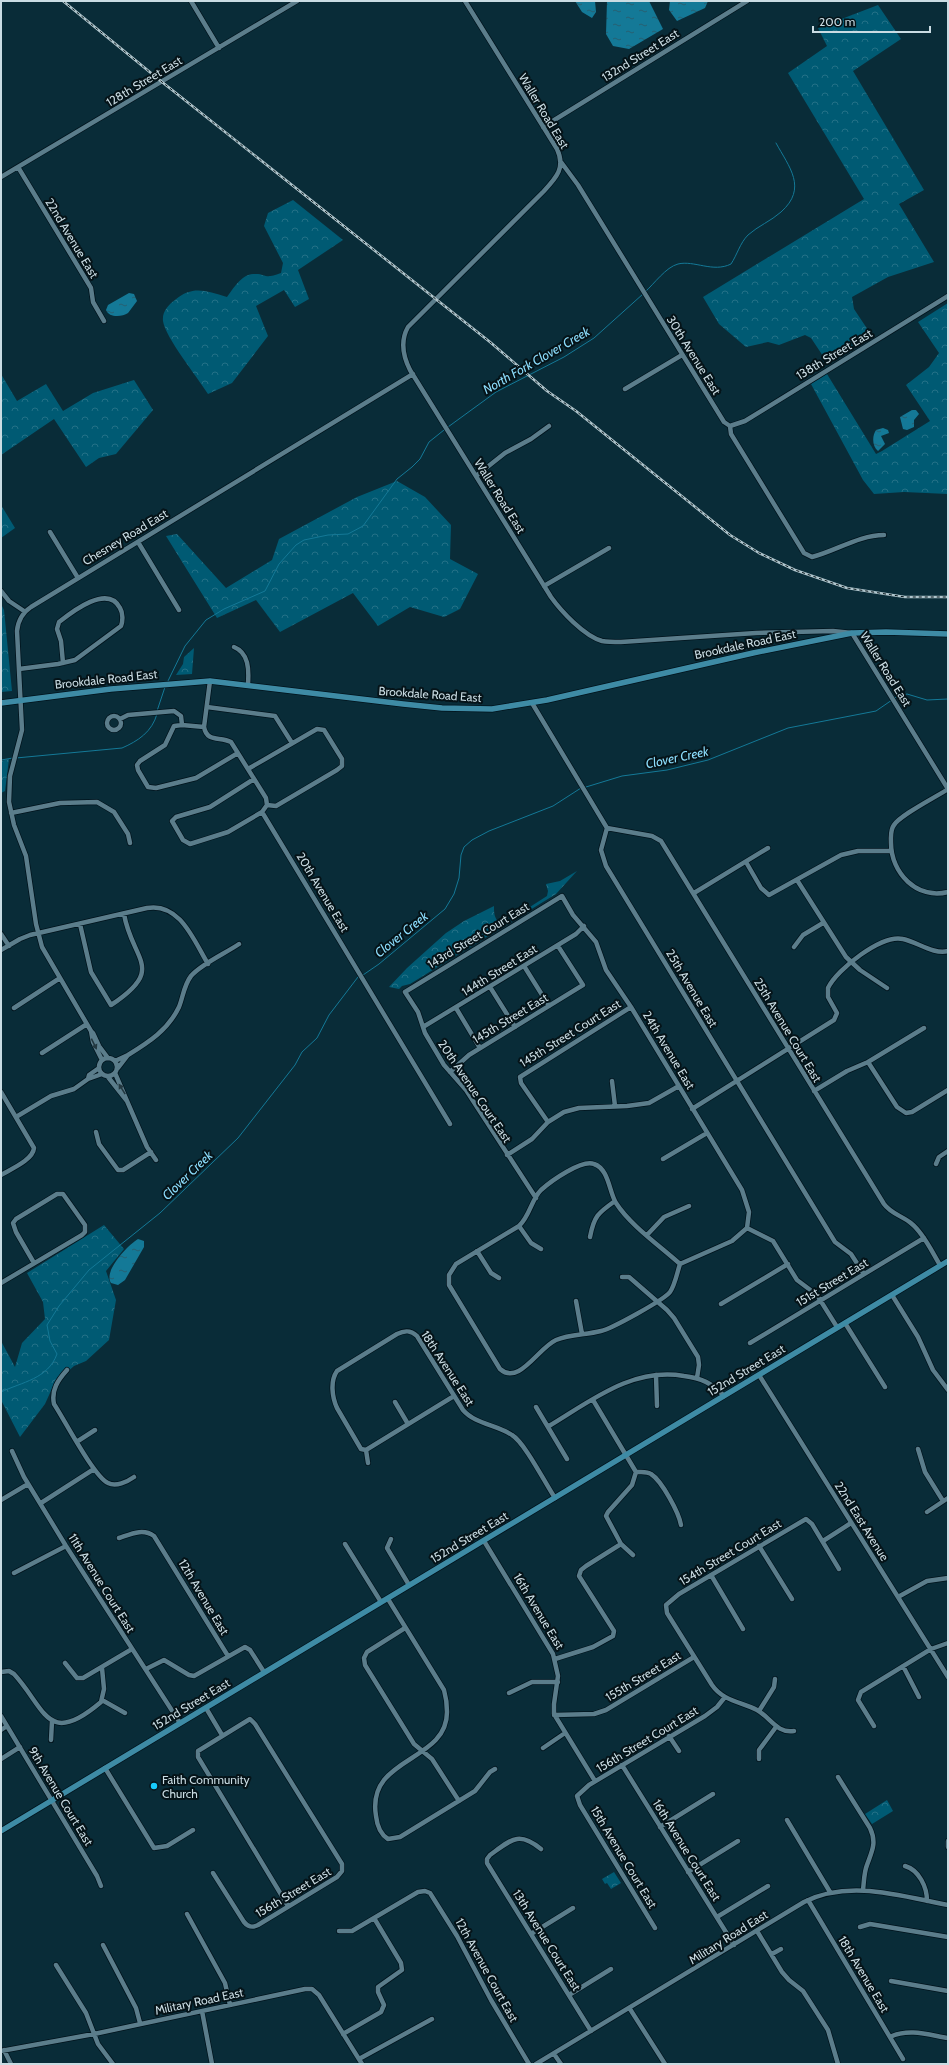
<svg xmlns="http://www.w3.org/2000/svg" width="949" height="2065" font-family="Cabin,sans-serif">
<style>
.forest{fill:url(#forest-crowns)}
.water{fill:url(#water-ripples)}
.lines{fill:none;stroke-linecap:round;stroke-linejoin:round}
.stream{stroke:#147997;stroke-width:1}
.minor-casing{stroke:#00131c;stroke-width:6}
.major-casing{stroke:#00131c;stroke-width:7}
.minor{stroke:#5b7d8b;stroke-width:4.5}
.major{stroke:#3e8ba5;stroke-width:5.5}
.rail-casing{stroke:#b0c5cc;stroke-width:2.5}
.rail{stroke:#051318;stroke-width:1;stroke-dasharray:3;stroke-linecap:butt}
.oneway{fill:#233840}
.poi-dot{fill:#17cafb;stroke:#051318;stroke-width:1.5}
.labels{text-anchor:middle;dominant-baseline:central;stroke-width:4;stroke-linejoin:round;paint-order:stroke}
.street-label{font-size:12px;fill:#cadce3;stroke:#051318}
.poi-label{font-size:12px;fill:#cadce3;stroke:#051318;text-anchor:start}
.water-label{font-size:13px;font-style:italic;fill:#8bdcfb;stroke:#051318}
</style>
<defs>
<pattern id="forest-crowns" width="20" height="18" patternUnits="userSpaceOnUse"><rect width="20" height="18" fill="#005a73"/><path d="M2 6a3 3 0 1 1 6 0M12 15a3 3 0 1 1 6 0" fill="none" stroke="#247187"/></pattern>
<pattern id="water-ripples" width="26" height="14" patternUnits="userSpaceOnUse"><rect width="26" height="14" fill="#147997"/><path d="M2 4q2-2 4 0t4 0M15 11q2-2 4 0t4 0" fill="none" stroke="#266072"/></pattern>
</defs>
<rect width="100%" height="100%" fill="#092c38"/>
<!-- forest -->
<path class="forest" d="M878 5 901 39 853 71 924 190 899 204 934 262 888 277 852 297 854 309 872 336 827 362 811 338 805 335 779 345 768 342 746 347 719 324 703 297 864 199 788 73 827 46 818 28Z
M293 200 343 240 298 270 309 299 295 307 284 290 256 306 268 336 232 383 208 394C198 378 165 337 163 321 162 312 168 305 175 300 193 285 206 291 227 297 233 289 242 274 253 274 267 273 263 280 281 273L283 263 264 226 268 213Z
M948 303V494L904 492 874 494 863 480 811 384 827 374 876 454 882 451 930 421 906 385 929 367 939 353 918 322Z
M1 374 17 401 46 384 63 411 93 393 134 380 153 410 116 454 99 458 86 467 54 419 1 455Z
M397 481 425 497 451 525 450 559 478 574 460 609 444 617 410 607 378 626 353 593 280 632 256 600 217 618 166 536 177 534 226 588 272 560 279 539 357 497Z
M1 505 15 528 1 538Z
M1 604 4 610 12 691 1 692Z
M194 648 192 674 176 675 183 664 184 657Z
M9 759 5 791 1 793V761Z
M577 871 556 894 410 984 402 986 399 989 389 987 407 968 446 933 464 921 494 906C494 913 494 917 499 923H505L547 896 548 891 546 884 560 881Z
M104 1225 124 1249 106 1271 116 1300 109 1340 86 1361 74 1366 54 1384 45 1404 20 1437 1 1400V1341L15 1367 22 1343 45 1319 43 1302 27 1273Z
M887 1800 893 1811 872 1824 865 1814Z
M614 1872 621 1883 611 1889 607 1883 605 1884 602 1879Z"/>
<!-- water -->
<path class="water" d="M575 1H595L596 12 592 18 582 12Z
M607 1H649L663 29 629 49 613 46 606 34Z
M670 1H708L705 8 677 21 669 10Z
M129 293 134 294 137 301 128 313C122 317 109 318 106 310L108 305Z
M912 410H916L919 414 914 420V427L907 430 903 429 900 417Z
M883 428 888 430 889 433 881 436 885 444 878 451C872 446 872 436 876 430Z
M138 1239 144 1241V1247L125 1280 118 1285 111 1283C103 1271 128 1245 138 1239Z"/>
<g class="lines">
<!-- stream -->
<path class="stream" d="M645 292C654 284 666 267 678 264 694 260 713 273 731 264 737 255 740 243 748 235 758 226 771 221 781 212 808 188 789 167 776 143
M448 427 496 392 564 357 594 338 643 294
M167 683 185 646 206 620 224 609 265 591 279 564 296 545 304 540 328 535 348 534 363 526 397 479 412 467 420 459 429 442 444 430
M894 698 907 694 927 700 948 699
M157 711 165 687
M16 758 122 748C138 741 152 732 157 714
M1 760 13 758
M586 787 622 776 667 770 708 760 788 728 876 711 892 700
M363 975 379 964 445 909 454 894 459 878 461 855 464 847 472 840 489 831 553 806 581 788
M1 1392C22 1382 48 1379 57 1354L50 1341 47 1325 59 1306 89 1270 160 1213 238 1138 295 1065 302 1052 317 1038 329 1015 358 977"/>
<defs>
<path id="minor" d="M191 1 219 48
M465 1 557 149C566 168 556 178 543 192L408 327C400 341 403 356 410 370L551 597C561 611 584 636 602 641 608 642 615 642 621 642L756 633 833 631 852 633 948 789
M543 127 747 1
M561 162 578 185 724 422 730 426 731 434 804 553 812 557C836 551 859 535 884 535
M18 167 91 288 93 302 104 321
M1 177 297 1
M625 389 682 355
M730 426 745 421 948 296
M476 476 505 453 531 439 549 426
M50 532 78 578
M138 542 179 610
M544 586 609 548
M1 591 9 601 24 611
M234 647C249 653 249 670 248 684
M19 669 58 664 75 660 121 626C123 621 123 613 120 608 108 584 73 611 59 622L57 629 61 641 63 663
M210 681 204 727C207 743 220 736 231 742L266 798 267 805 262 812 228 832 190 844 183 840 172 821 176 817 210 807 254 779
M532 703 607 828
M207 707 275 716 292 743
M107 723a7 7 0 1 1 14 0a7 7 0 1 1-14 0Z
M120 719 128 715 174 711 181 716 182 725
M204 727 182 725 174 726 165 745 140 761 137 765 138 770 148 787 156 788 196 778 238 753
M248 769 317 729 324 730 342 759V766L337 770 276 806 267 805
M948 789C936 797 900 815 894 825 890 830 891 837 891 843 891 873 917 900 948 892
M262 812 450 1124
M11 813 60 803 97 802 114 812 128 834 130 843
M607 828 652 836 661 841 884 1204C891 1214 903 1216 912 1224 924 1234 932 1252 940 1265
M607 828 601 850 606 866 835 1242 851 1254 864 1274
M746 862 761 888 769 895 841 855 858 851H891
M797 880 846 957 860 970 887 988
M694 893 768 848
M80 924 91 972 111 1005C167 968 132 961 124 914
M1 934 9 946
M794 947 803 935 823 923
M1 950 20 939 30 935 147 908C180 902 194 941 208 964
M524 966 549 1006
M490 987 515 1027
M14 1008 60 978
M456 1008 480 1048
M423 1027 576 934 584 926
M91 1031 42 947 36 924 26 856 14 825 9 802 10 776 22 730 17 631C18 620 22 613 31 607L413 374
M42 1053 87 1024
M128 1055C149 1042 168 1030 179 1007 183 997 184 985 191 976 201 964 226 953 239 944
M99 1067a9 9 0 1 1 18 0a9 9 0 1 1-18 0Z
M102 1060 93 1042 91 1031 93 1033 99 1046 108 1058
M115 1061 128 1055 118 1068
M868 1062 897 1107 906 1113 912 1112 948 1090
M99 1068 89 1075 88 1079 102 1074
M450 1072 469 1055 583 985 558 946
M108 1077 127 1101 115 1073
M612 1081 615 1106
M814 1091 847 1071 868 1062 924 1028
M1 1092 34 1148C33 1160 11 1169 1 1175
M127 1101 147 1147 156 1160
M692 1109 834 1020 837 1013 828 997V988C837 969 882 934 903 939 917 942 934 955 948 951
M16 1117 51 1096 74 1089 88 1079
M548 1122 521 1083 520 1077 631 1007
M96 1132 99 1144 118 1170H123L151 1152
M507 1155 532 1139 548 1122 564 1112 579 1108 627 1106 649 1103 679 1086
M663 1159 707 1133
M936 1164 939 1157 948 1151
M536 1198 466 1090 444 1065 425 1033 418 1012 405 992 562 896 573 915 596 942 606 970 631 1007 742 1190 749 1212 747 1228 732 1241 680 1264C677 1273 675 1285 670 1292 664 1300 611 1329 601 1331 586 1335 570 1334 556 1340 538 1348 519 1386 500 1369L449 1285V1275L456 1264 519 1226C530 1216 531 1200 541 1190 551 1181 582 1159 594 1164 609 1169 609 1192 616 1203 630 1225 660 1246 680 1264
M519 1226 531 1243 541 1249
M747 1228 773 1241 797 1280 817 1295 837 1327
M647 1235 664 1217 689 1206
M590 1237C594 1216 598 1213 615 1201
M477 1251 491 1273 499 1278
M622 1277H629L667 1310 674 1318 698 1357 699 1365 697 1378
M1 1283 82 1235 85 1232V1225L63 1194H57L16 1219 13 1223 16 1232 34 1263
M892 1295 918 1337 933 1370 948 1390
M576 1301 582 1334
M721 1304 788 1264
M845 1323 885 1387
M750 1343 924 1238
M67 1370C58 1380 51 1390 54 1404 64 1419 94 1477 108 1483 116 1487 127 1482 134 1477
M656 1375 657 1406
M759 1375 948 1677
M593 1400 636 1472
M395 1402 408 1424
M536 1407 567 1459
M549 1426C591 1401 632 1367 684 1376 701 1378 712 1383 724 1396
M78 1441 95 1430
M918 1449 925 1472 943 1501
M366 1450 361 1449 337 1408C332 1397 330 1381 337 1371L397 1334C405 1330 411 1330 417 1336L463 1410C475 1424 497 1425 512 1435 525 1443 545 1483 555 1498
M366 1450 454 1396
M366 1450 368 1463
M12 1451 24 1477 66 1546 180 1723
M636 1472C641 1472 647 1471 651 1474 662 1481 679 1513 681 1525
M1 1500 28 1484
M41 1503 94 1469
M927 1512 948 1498
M119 1538C131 1534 143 1528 154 1536L228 1656
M391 1539 387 1548 409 1585
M484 1541 553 1654 558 1676 554 1704V1714L595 1781
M823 1541 851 1523
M345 1544 381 1602
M759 1546 792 1599
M633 1555 621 1544 606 1516 608 1512 632 1485 636 1472
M14 1573 66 1546
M711 1575 743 1629
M898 1597 927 1581 948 1578
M388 1599 444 1690C446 1697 447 1704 447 1712 447 1763 366 1756 376 1816 377 1825 380 1834 388 1839L400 1837 475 1791 490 1772 495 1769
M405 1628 367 1652 364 1658 365 1665 414 1744 432 1759 459 1801
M555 1659 593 1647 613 1636 614 1631 579 1576 581 1570 586 1566 621 1544
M65 1663 77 1678H83L132 1649
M903 1666 919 1697
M146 1669 164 1660 189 1675 194 1676 245 1647 250 1650 264 1672
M1 1672 9 1671 14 1674C46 1709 47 1748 101 1702L104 1689 102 1668
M509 1693 532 1682H558
M102 1700 125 1713
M206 1708 222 1735
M759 1711 774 1687 775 1679
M554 1715 594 1714 606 1710 694 1657
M1 1716 97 1876 101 1886
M874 1726 858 1700 861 1692 931 1649 948 1643
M1 1730 7 1726
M794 1731C777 1734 770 1717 757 1710 741 1702 723 1701 712 1685L667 1613 666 1605 679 1594 806 1519 812 1524 839 1569
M669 1736 679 1751
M51 1740 52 1721
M543 1748 565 1733
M1 1759 20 1747
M759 1759V1750L776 1727
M622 1765 734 1945
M105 1768 154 1848 167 1846 193 1830
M838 1777 870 1828C877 1843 872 1851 867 1865 864 1872 864 1882 863 1890
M787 1820 830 1892
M660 1827 713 1794
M948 1841V1847
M541 1849C519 1831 512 1839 490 1855L487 1859V1863L591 2031
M905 1866C919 1870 927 1887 927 1901
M688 1872 738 1841
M213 1873 244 1922C248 1927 252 1928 258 1925L337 1877 342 1871V1864L255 1724 250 1719 198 1751V1757L288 1906
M808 1900 903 2059
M187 1914 225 1983 230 2005
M717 1917 768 1886
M860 1927 870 1924 948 1937
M655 1928 580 1805 577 1796 589 1785 705 1716 717 1707 725 1697
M339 1931H352L418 1892 425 1891 430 1893 457 1936 491 2000 529 2064
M757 1931 782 1972 789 1980 803 1991 828 2030 838 2064
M531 1934 573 1908
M103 1945 136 2008 140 2023
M772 1954 781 1949
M56 1965 86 2013 98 2044 113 2064
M891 1981 948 1991
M569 1995 611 1969
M630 2009 665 2064
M202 2011 212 2064
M343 2034 381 2012 384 2005 378 1992V1987L402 1970 401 1963 374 1918
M890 2037C909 2028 929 2035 948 2038
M4 2050 11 2064
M1 2051 94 2034 305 1989H312L319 1995 362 2064
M554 2054 561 2064
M359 2059 432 2019
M536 2064 804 1902C849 1879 901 1896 948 1905"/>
<path id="major" d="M1 703 111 689 210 681 403 704 442 708 492 709 547 700 753 653 852 633 886 632 948 634
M1 1831 948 1261"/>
</defs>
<!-- minor casing -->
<use href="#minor" class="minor-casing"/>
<!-- major casing -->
<use href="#major" class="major-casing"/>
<!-- minor -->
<use href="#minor" class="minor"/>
<!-- major -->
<use href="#major" class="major"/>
<defs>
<path id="rail" d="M63 1 162 82 490 342 547 391 576 411 730 535 759 553 795 570 847 588 905 597H948"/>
</defs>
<!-- rail casing -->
<use href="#rail" class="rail-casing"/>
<!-- rail -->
<use href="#rail" class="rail"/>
</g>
<!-- one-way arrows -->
<defs><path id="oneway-solid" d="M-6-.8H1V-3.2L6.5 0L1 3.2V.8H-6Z"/></defs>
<g class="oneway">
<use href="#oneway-solid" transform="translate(94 1044) rotate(64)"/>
<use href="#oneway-solid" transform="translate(122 1089) rotate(-122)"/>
</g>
<!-- markers -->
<circle class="poi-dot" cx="154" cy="1786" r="4"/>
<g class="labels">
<!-- street labels -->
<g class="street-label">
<text transform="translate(640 55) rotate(-32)">132nd Street East</text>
<text transform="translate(144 81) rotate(-31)">128th Street East</text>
<text transform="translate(544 111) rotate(59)">Waller Road East</text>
<text transform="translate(72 238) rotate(59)">22nd Avenue East</text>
<text transform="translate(834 354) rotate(-31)">138th Street East</text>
<text transform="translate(694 355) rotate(58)">30th Avenue East</text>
<text transform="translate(500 496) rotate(58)">Waller Road East</text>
<text transform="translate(125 537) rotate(-31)">Chesney Road East</text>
<text transform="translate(745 644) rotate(-12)">Brookdale Road East</text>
<text transform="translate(886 669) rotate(58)">Waller Road East</text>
<text transform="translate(106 679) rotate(-6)">Brookdale Road East</text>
<text transform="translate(430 694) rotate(4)">Brookdale Road East</text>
<text transform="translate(323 892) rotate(59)">20th Avenue East</text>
<text transform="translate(478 935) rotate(-31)">143rd Street Court East</text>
<text transform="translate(499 970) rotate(-32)">144th Street East</text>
<text transform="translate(692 988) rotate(59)">25th Avenue East</text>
<text transform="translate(510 1018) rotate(-31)">145th Street East</text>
<text transform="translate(788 1030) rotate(59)">25th Avenue Court East</text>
<text transform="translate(570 1033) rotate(-32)">145th Street Court East</text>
<text transform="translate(669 1050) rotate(59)">24th Avenue East</text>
<text transform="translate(475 1091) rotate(56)">20th Avenue Court East</text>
<text transform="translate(832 1282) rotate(-31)">151st Street East</text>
<text transform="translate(448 1368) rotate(57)">18th Avenue East</text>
<text transform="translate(746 1370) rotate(-31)">152nd Street East</text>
<text transform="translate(862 1521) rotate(58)">22nd East Avenue</text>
<text transform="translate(469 1537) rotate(-31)">152nd Street East</text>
<text transform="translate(730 1552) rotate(-31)">154th Street Court East</text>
<text transform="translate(102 1583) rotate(58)">11th Avenue Court East</text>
<text transform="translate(204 1597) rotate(59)">12th Avenue East</text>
<text transform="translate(539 1611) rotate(59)">16th Avenue East</text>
<text transform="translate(643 1676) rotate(-31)">155th Street East</text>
<text transform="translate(191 1704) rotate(-31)">152nd Street East</text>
<text transform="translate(647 1739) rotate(-31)">156th Street Court East</text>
<text transform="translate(61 1796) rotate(59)">9th Avenue Court East</text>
<text transform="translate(687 1850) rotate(58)">16th Avenue Court East</text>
<text transform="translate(624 1857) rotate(59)">15th Avenue Court East</text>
<text transform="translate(293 1892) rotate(-31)">156th Street East</text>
<text transform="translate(728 1937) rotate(-32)">Military Road East</text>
<text transform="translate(547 1940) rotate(58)">13th Avenue Court East</text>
<text transform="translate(487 1970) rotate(61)">12th Avenue Court East</text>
<text transform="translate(864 1974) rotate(59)">18th Avenue East</text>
<text transform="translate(199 2001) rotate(-12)">Military Road East</text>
</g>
<!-- poi labels -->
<g class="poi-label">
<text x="162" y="1779">Faith Community<tspan x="162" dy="14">Church</tspan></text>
</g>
<!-- water labels -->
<g class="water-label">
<text transform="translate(536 360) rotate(-30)">North Fork Clover Creek</text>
<text transform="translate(677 757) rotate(-12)">Clover Creek</text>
<text transform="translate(401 934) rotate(-39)">Clover Creek</text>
<text transform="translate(187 1175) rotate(-44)">Clover Creek</text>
</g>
</g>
<!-- border -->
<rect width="949" height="2065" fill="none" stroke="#cadce3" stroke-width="4"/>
<!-- scale -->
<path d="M813 26v6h117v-6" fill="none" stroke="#cadce3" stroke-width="2"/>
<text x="819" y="26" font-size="12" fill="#cadce3" stroke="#051318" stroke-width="3" paint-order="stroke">200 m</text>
</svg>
